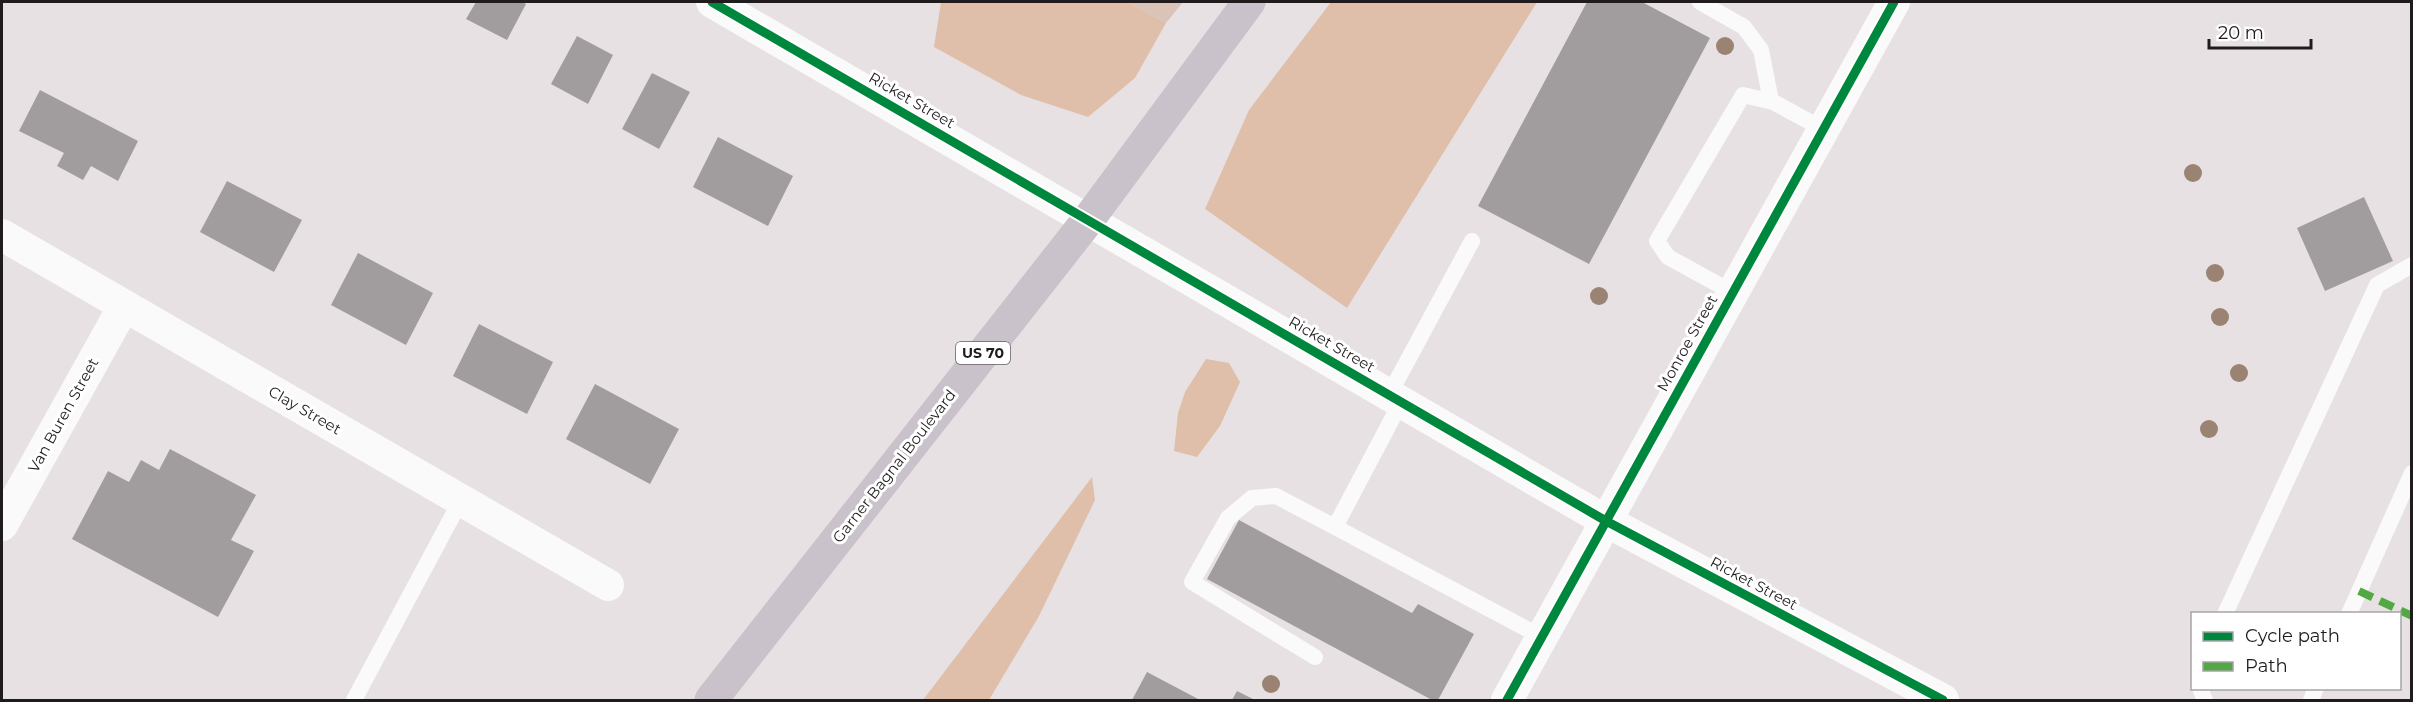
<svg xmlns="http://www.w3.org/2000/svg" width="2413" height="702" font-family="Montserrat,sans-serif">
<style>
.green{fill:#d9c4b7}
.forest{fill:#dfbfa9}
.building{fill:#a19d9e}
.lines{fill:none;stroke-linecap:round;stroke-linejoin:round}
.lane{stroke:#fbfafb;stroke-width:16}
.street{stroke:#fbfafb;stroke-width:32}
.highway{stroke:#cac2cb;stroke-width:33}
.quiet{stroke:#52a943;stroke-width:8;stroke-dasharray:15 8;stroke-linecap:butt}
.cycleway-casing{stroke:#fff;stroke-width:13}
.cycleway{stroke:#00873e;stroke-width:9}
.tree{fill:#9a8372}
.labels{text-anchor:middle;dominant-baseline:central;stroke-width:6;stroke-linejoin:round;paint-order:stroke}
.shield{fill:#fff;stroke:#636062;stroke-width:1.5}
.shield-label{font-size:14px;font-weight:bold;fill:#201c1e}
.street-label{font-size:15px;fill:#201c1e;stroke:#fff}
</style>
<rect width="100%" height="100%" fill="#e7e1e4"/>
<!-- green -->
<path class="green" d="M1127 2H1183L1166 23Z"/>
<!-- forest -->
<path class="forest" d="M941 2H1127L1166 23 1135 78 1088 117 1021 95 934 47Z
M1331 2H1537L1347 308 1205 209 1249 110Z
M1206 359 1229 363 1240 382 1220 426 1197 457 1174 451 1178 413 1185 392Z
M1092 477 1095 500 1039 616 989 700H923Z"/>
<!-- building -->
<path class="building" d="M476 2H522L526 4 507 40 466 19Z
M1587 2H1642L1710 38 1589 264 1478 206Z
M577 36 613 55 588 104 551 84Z
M652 73 690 92 659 149 622 129Z
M40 90 138 141 118 181 91 166 83 180 57 166 64 153 19 131Z
M718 137 793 176 768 226 693 187Z
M227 181 302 220 274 272 200 232Z
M2364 197 2393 261 2325 291 2297 228Z
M358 253 433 293 406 345 331 305Z
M479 324 553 362 527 414 453 376Z
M595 384 679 429 650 484 566 439Z
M170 449 256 495 231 540 254 551 218 617 72 539 108 471 129 482 141 460 159 470Z
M1239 520 1412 613 1418 604 1474 634 1438 700H1432L1207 579Z
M1147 672 1200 700H1132Z
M1237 691 1255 700H1232Z"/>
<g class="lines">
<!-- lane -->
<path class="lane" d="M1700 2 1744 27 1761 50 1771 101
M1732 292 1668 257 1657 241 1743 95 1773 102 1823 129
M1389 395 1472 241
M1401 402 1335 527 1542 637
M2225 614 2377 285 2412 265
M2349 614 2412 473
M1315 657 1192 582 1228 518 1252 498 1276 496 1335 527
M2200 688 2205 700
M354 700 461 500
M2311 700 2316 688"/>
<!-- street -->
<path class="street" d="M712 2 1606 521 1943 700
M2 235 608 585
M2 525 124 306
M1507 700 1894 2"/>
<!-- highway -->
<path class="highway" d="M711 700 1088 220 1249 2"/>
<!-- quiet -->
<path class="quiet" d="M2359 591 2412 616"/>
<defs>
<path id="cycleway" d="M712 2 1606 521 1943 700
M1507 700 1894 2"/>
</defs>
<!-- cycleway casing -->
<use href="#cycleway" class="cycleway-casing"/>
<!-- cycleway -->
<use href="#cycleway" class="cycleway"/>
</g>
<!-- trees -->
<g class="tree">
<circle cx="1725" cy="46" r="9"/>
<circle cx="2193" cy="173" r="9"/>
<circle cx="2215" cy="273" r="9"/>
<circle cx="1599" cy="296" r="9"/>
<circle cx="2220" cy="317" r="9"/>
<circle cx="2239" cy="373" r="9"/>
<circle cx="2209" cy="429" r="9"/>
<circle cx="1271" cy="684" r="9"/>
</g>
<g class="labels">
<!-- shield labels -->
<rect class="shield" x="956" y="342" width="54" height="22" rx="4.5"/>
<g class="shield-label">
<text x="983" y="353">US 70</text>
</g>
<!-- street labels -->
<g class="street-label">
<text transform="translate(912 100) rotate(30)">Ricket Street</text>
<text transform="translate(1687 343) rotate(-61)">Monroe Street</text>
<text transform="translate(1332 344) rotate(30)">Ricket Street</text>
<text transform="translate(305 410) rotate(30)">Clay Street</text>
<text transform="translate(63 415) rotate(-61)">Van Buren Street</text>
<text transform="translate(894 466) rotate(-52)">Garner Bagnal Boulevard</text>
<text transform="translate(1754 583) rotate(28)">Ricket Street</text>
</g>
</g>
<!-- border -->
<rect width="2413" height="702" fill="none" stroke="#201c1e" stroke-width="6"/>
<!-- legend -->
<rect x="2191" y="612" width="210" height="78" fill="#ffffff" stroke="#a6a4a5" stroke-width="1.5"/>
<rect x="2203" y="632" width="30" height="9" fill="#00873e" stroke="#a6a4a5" stroke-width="1.5"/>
<text x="2245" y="642" font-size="18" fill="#201c1e">Cycle path</text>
<rect x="2203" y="662" width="30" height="9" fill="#52a943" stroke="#a6a4a5" stroke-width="1.5"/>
<text x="2245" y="672" font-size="18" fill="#201c1e">Path</text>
<!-- scale -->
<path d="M2209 39v9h102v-9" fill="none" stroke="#201c1e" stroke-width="3"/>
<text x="2218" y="39" font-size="18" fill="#201c1e" stroke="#ffffff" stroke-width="4.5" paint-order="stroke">20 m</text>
</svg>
